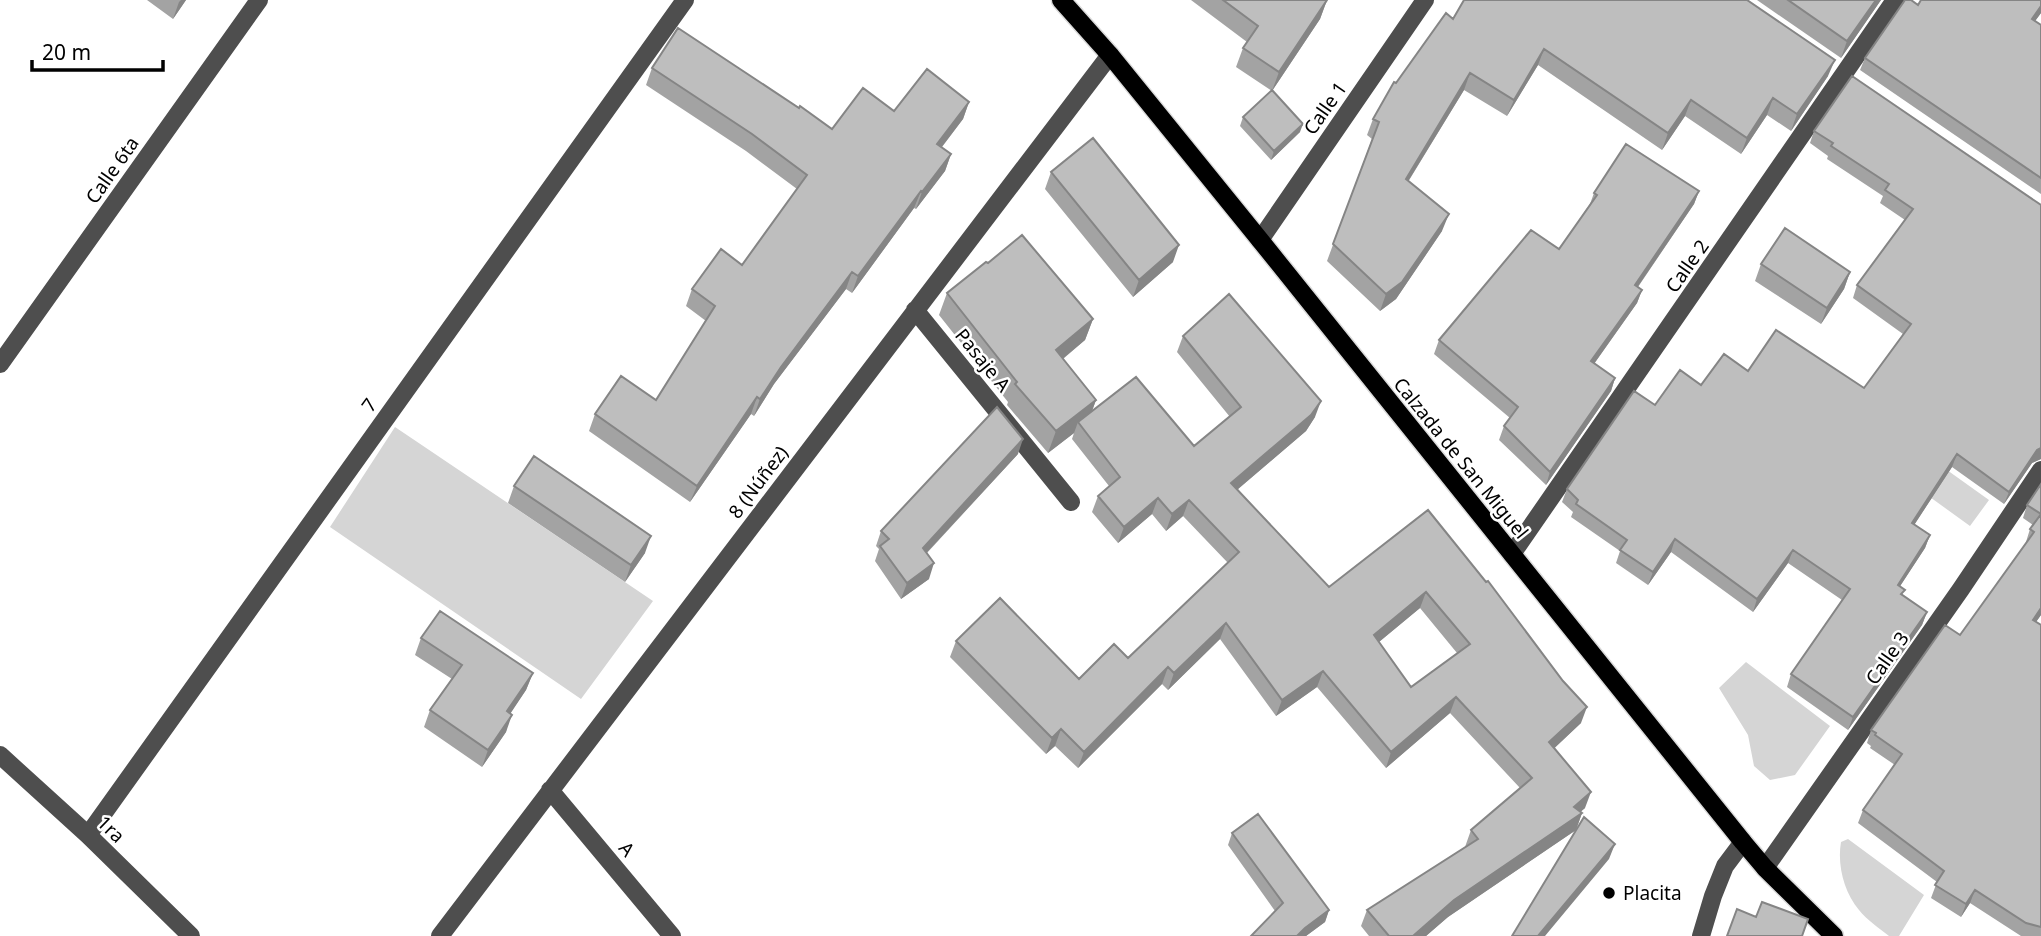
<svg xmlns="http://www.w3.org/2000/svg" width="2041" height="936" font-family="'Noto Sans',sans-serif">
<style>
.green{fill:#d5d5d5}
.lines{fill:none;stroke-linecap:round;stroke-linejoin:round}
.major-casing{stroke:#dbdbdb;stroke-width:21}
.minor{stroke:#4e4e4e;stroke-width:18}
.major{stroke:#000;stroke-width:18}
.wall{fill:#a3a3a3;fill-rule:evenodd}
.shaded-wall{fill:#858585}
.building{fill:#bebebe;stroke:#858585;stroke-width:2;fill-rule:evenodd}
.poi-dot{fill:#000;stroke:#fff;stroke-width:2.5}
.labels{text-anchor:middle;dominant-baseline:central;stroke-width:5;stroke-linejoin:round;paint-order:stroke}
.street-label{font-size:19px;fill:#000;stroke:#fff}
.poi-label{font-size:19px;fill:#000;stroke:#fff;text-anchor:start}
</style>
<rect width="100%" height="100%" fill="#fff"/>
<!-- green -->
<path class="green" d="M395 427 653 601 581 699 330 527Z
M1905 440 1989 500 1970 526 1887 466Z
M1746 662 1830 726 1795 775 1770 780 1754 766 1748 735 1719 688Z
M1848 839 1924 895 1899 936H1889C1879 928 1867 920 1859 910 1844 892 1837 865 1841 842Z"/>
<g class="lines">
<defs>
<path id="major" d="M1061 0 1110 55 1260 240 1743 842 1765 868 1834 936"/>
</defs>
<!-- major casing -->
<use href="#major" class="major-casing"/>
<!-- minor -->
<path class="minor" d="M1260 240 1425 0
M915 310 1071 502
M0 364 259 0
M1512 554 1895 0
M0 755 88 835 191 936
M550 790 672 936
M88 835 685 0
M1765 868 1961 589 2041 470
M440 936 1110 55
M1701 936 1713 896 1725 866 1743 842"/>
<!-- major -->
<use href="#major" class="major"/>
</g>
<!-- wall -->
<path class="wall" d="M147 0H186L173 19Z
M1191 0H1327L1320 19 1272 91 1300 132 1271 160 1240 126 1243 117 1272 91 1236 67 1243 48 1247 42Z
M1757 0H1881L1841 58Z
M2041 0V13L2035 21 2041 25V194L1860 70 1865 58 1918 5Z
M1453 19 1828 76 1791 131 1767 115 1741 154 1685 116 1662 150 1538 65 1507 116 1464 90 1408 182 1442 231 1396 299 1380 311 1327 261 1372 139 1367 135 1373 119 1396 83Z
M652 68 799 108 832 129 894 111 969 102 963 119 942 147 951 154 945 171 916 209 914 208 852 293 846 289 774 384 754 416 751 414 690 502 589 431 595 414 656 400 706 321 686 306 692 289 742 265 797 189 746 151 646 85Z
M1814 131 2041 205V459L2032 463 2004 504 1952 467 1914 525 1930 535 1925 548 1900 586 1903 595 1927 612 1922 625 1848 730 1787 687 1791 674 1842 600 1788 563 1753 612 1671 552 1648 585 1616 563 1620 551 1571 517 1573 512 1562 502 1567 489 1655 405 1701 385 1748 371 1864 388 1903 334 1853 298 1857 285 1905 220 1880 203 1883 196 1827 159 1828 156 1810 143Z
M1051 172 1173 262 1133 297 1045 189Z
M1699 191 1694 204 1638 287 1642 290 1637 303 1594 364 1615 378 1611 391 1546 485 1499 440 1504 426 1510 418 1434 354 1439 340 1559 249 1590 204 1594 193Z
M988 263 1093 319 1085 340 1063 359 1096 400 1092 411 1194 446 1230 417 1177 352 1183 336 1315 417 1306 431 1237 490 1329 587 1428 510 1581 723 1554 748 1585 808 1580 812 1582 813 1576 830 1448 917 1426 936H1369L1361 926 1367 910 1465 847 1471 830 1520 788 1450 713 1386 768 1317 687 1276 716 1220 639 1168 690 1162 684 1078 768 1055 746 1046 754 950 657 956 641 1079 679 1128 658 1228 563 1183 516 1166 531 1152 514 1118 543 1092 512 1098 496 1109 486 1072 439 1074 433 1048 453 1007 405 1008 402 939 315 947 293ZM1420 608 1457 653 1411 687 1379 642Z
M1761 264 1850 272 1844 289 1821 324 1755 281Z
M1018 454 927 553 929 579 901 599 875 561 879 549 876 546 881 531Z
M2041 484V615L2036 622 2041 625V936H2021L1970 903 1961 917 1931 898 1937 882 1858 823 1863 810 1895 765 1870 748 1871 746 1867 743 1871 730 1960 635 2027 542H2026L2030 529 2033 525 2023 518 2027 505Z
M514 486 645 553 625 582 508 503Z
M421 638 533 673 526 690 510 713 506 732 482 767 424 727 430 710 452 679 415 655Z
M1232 833 1329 910 1325 922 1306 936H1251L1275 911 1228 845Z"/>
<!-- shaded-wall -->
<path class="shaded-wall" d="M181 0H186L173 19 179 2Z
M1327 0 1320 19 1272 91 1279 72Z
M1876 0H1881L1841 58 1847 41Z
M2041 6V13L2027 32 2032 19Z
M1544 49 1538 65 1507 116 1514 100Z
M1835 60 1828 76 1791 131 1797 114Z
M1470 73 1464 90 1399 196 1406 179Z
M1773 98 1767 115 1741 154 1747 138Z
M1691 100 1685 116 1662 150 1668 133Z
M969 102 963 119 931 161 937 144Z
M1303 124 1300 132 1271 160 1274 151Z
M951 154 945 171 916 209 922 192Z
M921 191 914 208 852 293 858 276Z
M1699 191 1694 204 1630 298 1635 285Z
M1449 214 1442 231 1396 299 1380 311 1386 294Z
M1179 245 1173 262 1133 297 1139 280Z
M852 272 846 289 774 384 754 416 760 399 781 367Z
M1850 272 1844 289 1821 324 1827 308Z
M1642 290 1637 303 1586 375 1591 361Z
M1093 319 1085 340 1048 371 1056 350Z
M1615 378 1611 391 1546 485 1550 472Z
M757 397 751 414 690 502 697 486Z
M1096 400 1088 422H1078L1074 433 1048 453 1056 431Z
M1321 401 1315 417 1306 431 1225 500 1231 483Z
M1023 439 1018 454 917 563 923 548Z
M2041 448V459L2032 463 2004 504 2009 492 2037 450Z
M1957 454 1952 467 1907 536 1912 523Z
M1158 498 1152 514 1118 543 1124 527Z
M1189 500 1183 516 1166 531 1172 514Z
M1930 535 1925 548 1893 597 1898 585Z
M651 536 645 553 625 582 631 565Z
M1675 539 1671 552 1648 585 1653 572Z
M1793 550 1788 563 1753 612 1757 599Z
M934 563 929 579 901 599 907 583Z
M1426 592 1420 608 1368 651 1374 635Z
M2041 608V615L2028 633 2033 620Z
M1927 612 1922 625 1848 730 1853 717Z
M1226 623 1220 639 1168 690 1174 673Z
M1168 667 1162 684 1078 768 1084 752Z
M1323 671 1317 687 1276 716 1282 700Z
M533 673 526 690 501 728 507 711Z
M1456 697 1450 713 1386 768 1391 752Z
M1587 707 1581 723 1543 759 1549 742Z
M512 715 506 732 482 767 488 750Z
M1061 729 1055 746 1046 754 1052 738Z
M1591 792 1585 808 1569 822 1582 813 1576 830 1448 917 1426 936H1413L1454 900Z
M1615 844 1609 859 1545 936H1538Z
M1975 890 1970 903 1961 917 1966 904Z
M1329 910 1325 922 1306 936H1297L1305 928Z"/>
<!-- building -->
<path class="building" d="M1223 0H1327L1279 72 1243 48 1258 26Z
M1464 0H1747L1835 60 1797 114 1773 98 1747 138 1691 100 1668 133 1544 49 1514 100 1470 73 1406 179 1449 214 1402 282 1386 294 1333 244 1379 122 1373 119 1394 82 1396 83 1446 13 1453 19Z
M1788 0H1876L1847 41Z
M1905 0H1911L1918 5 1921 0H2041V6L2032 19 2041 25V178L1865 58Z
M678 28 799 108 800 106 832 129 863 88 894 111 927 69 969 102 937 144 951 154 922 192 921 191 858 276 852 272 781 367 760 399 757 397 697 486 595 414 621 376 656 400 715 306 692 289 721 249 742 265 807 175 752 134 652 68Z
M1852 76 2041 205V448L2037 450 2009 492 1957 454 1912 523 1930 535 1898 585 1905 590 1901 594 1927 612 1853 717 1791 674 1850 589 1793 550 1757 599 1675 539 1653 572 1620 550 1627 540 1576 504 1578 500 1567 489 1634 391 1655 405 1680 370 1701 385 1724 354 1748 371 1776 330 1864 388 1911 324 1857 285 1913 209 1885 190 1889 184 1831 146 1833 143 1814 131Z
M1272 90 1303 124 1274 151 1243 117Z
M1093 138 1179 245 1139 280 1051 172Z
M1626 144 1699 191 1635 285 1642 290 1591 361 1615 378 1550 472 1504 426 1518 407 1439 340 1531 230 1559 249 1597 195 1594 193Z
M1785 228 1850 272 1827 308 1761 264Z
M1022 235 1093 319 1056 350 1096 400 1056 431 1015 384 1017 382 947 293 986 262 988 263Z
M1229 294 1321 401 1311 415 1231 483 1329 587 1428 510 1486 582 1488 581 1563 681 1587 707 1549 742 1591 792 1574 807 1582 813 1454 900 1413 936H1389L1367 910 1478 839 1471 830 1532 778 1456 697 1391 752 1323 671 1282 700 1226 623 1174 673 1168 667 1084 752 1061 729 1052 738 956 641 1000 598 1079 679 1114 644 1128 658 1239 552 1189 500 1172 514 1158 498 1124 527 1098 496 1120 477 1078 422 1136 377 1194 446 1241 407 1183 336ZM1426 592 1470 644 1411 687 1374 635Z
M997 407 1023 439 923 548 934 563 907 583 880 546 889 539 881 531Z
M534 456 651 536 631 565 514 486Z
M2041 484V608L2033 620 2041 625V927L2026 923 1975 890 1966 904 1935 885 1944 871 1863 810 1902 754 1875 735 1876 733 1871 730 1945 625 1960 635 2034 532 2030 529 2041 514 2027 505Z
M440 611 533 673 507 711 512 715 488 750 430 710 462 665 421 638Z
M1258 814 1329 910 1305 928 1297 936H1251L1283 903 1232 833Z
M1584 817 1615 844 1538 936H1512Z
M1762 902 1808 919 1802 936H1727L1737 909 1756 917Z"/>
<!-- markers -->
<circle class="poi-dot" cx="1609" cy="893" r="7"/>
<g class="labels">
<!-- street labels -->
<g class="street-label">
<text transform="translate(1325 108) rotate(-55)">Calle 1</text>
<text transform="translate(112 170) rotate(-55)">Calle 6ta</text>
<text transform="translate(1687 266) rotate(-55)">Calle 2</text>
<text transform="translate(983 360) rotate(51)">Pasaje A</text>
<text transform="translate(369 405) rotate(-54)">7</text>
<text transform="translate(1461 458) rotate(51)">Calzada de San Miguel</text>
<text transform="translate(758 482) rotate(-53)">8 (Núñez)</text>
<text transform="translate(1887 658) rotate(-55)">Calle 3</text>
<text transform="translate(111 829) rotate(44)">1ra</text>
<text transform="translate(627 849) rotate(50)">A</text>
</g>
<!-- poi labels -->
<g class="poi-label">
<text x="1623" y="893">Placita</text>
</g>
</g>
<!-- scale -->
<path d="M32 60v10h131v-10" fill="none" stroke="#000000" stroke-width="3.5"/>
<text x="42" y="60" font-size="21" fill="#000000" stroke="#ffffff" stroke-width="5" paint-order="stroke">20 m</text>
</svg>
